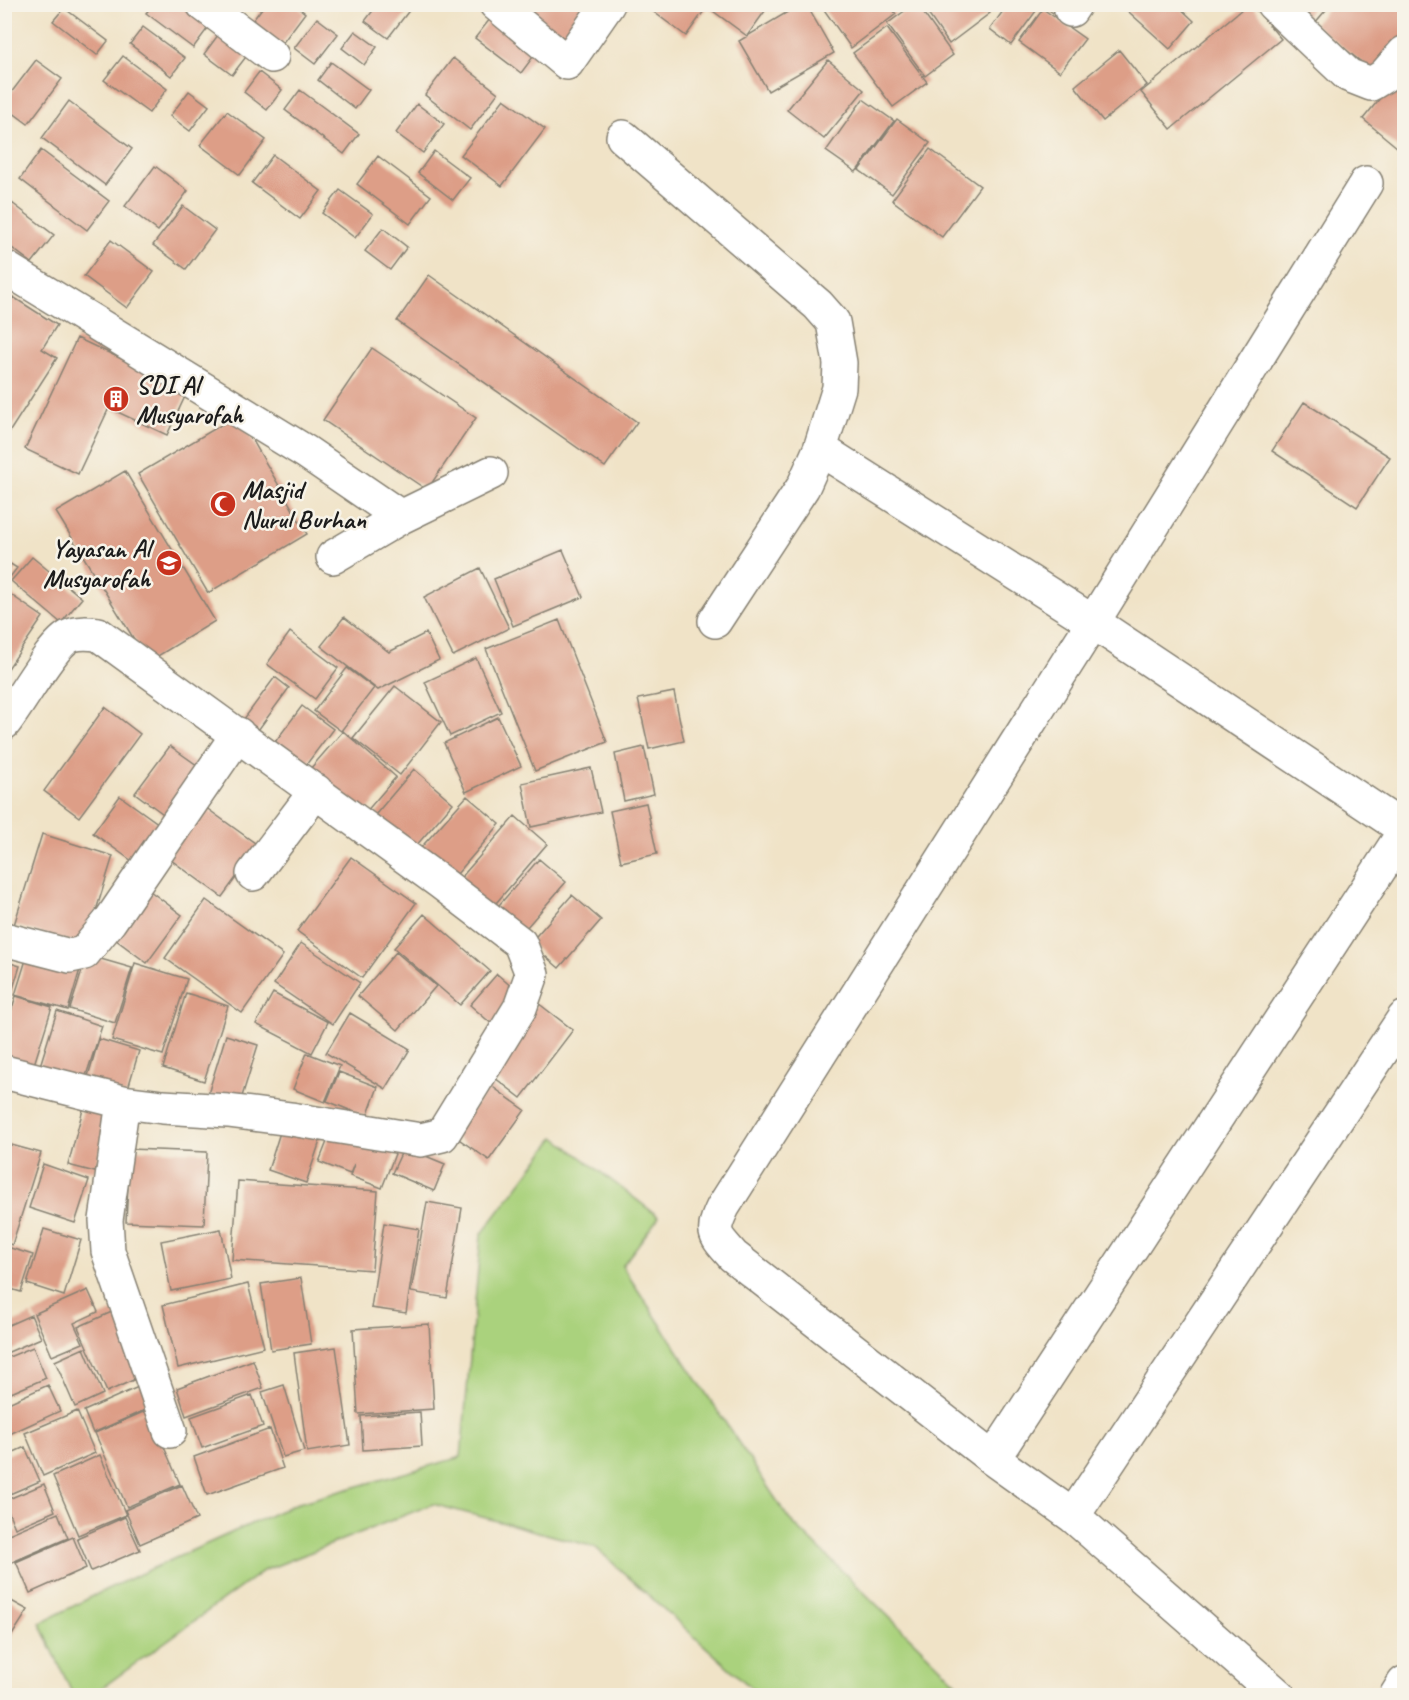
<svg xmlns="http://www.w3.org/2000/svg" width="1409" height="1700" font-family="Caveat,sans-serif">
<style>
.green{fill:#aad27d;stroke:#63774c;stroke-width:1.5}
.building{fill:#dd9e87}
.lines{fill:none;stroke-linecap:round;stroke-linejoin:round}
.minor-casing{stroke:#868072;stroke-width:36}
.minor{stroke:#fff;stroke-width:33}
.labels{text-anchor:middle;dominant-baseline:central;stroke-width:5;stroke-linejoin:round;paint-order:stroke}
.poi-label{font-size:26px;font-weight:bold;fill:#1c1c1c;stroke:#f7f3e8;text-anchor:start}
</style>
<rect width="100%" height="100%" fill="#f7f3e8"/>
<filter id="ink" filterUnits="userSpaceOnUse"><feTurbulence type="fractalNoise" baseFrequency=".0167" numOctaves="2"/><feDisplacementMap in="SourceGraphic" scale="12" xChannelSelector="R" yChannelSelector="G"/><feConvolveMatrix kernelMatrix="1 2 1 2 8 2 1 2 1" color-interpolation-filters="sRGB"/></filter>
<filter id="wash" filterUnits="userSpaceOnUse"><feTurbulence type="fractalNoise" baseFrequency=".008" numOctaves="4" result="noise"/><feDisplacementMap in="SourceGraphic" scale="24" xChannelSelector="R" yChannelSelector="G"/><feGaussianBlur stdDeviation="1.35" result="paint"/><feColorMatrix in="noise" values="0 0 0 0 0 0 0 0 0 0 0 0 0 0 0 0 0 1.4 0 .05"/><feComposite in="paint" operator="in"/></filter>
<g filter="url(#wash)">
<rect width="100%" height="100%" fill="#f0e3c7"/>
<!-- green -->
<path class="green" d="M555 1137 659 1217 622 1266 789 1519 969 1695H759L595 1547 433 1504 263 1571 92 1695H73L40 1623 107 1589 295 1504 461 1457 481 1235Z"/>
<g id="blocks">
<!-- building -->
<path class="building" d="M265 4H294L305 13 275 53 245 31Z
M378 4H407L411 8 388 38 365 21Z
M526 4H589L564 38 524 8Z
M643 4H709L686 36Z
M712 4H770L747 36 709 8Z
M801 4H806L834 53 768 91 739 41Z
M820 4H889L896 14 851 48Z
M914 4H917L953 55 925 76 887 24Z
M921 4H984L990 13 949 44Z
M1008 4H1035L1039 7 1011 45 990 29Z
M1041 4H1059L1053 13Z
M1120 4H1176L1194 21 1170 49Z
M1293 4H1315L1306 16Z
M1331 4H1404V37L1375 73 1314 24Z
M153 5H194L214 20 193 48 146 13Z
M1247 5H1252L1281 39 1171 129 1141 92Z
M64 8 108 41 97 55 53 21Z
M1043 9 1085 39 1060 72 1019 42Z
M317 18 338 34 315 64 294 48Z
M490 19 536 53 521 73 475 38Z
M143 27 185 58 171 76 130 44Z
M887 28 927 82 893 107 853 53Z
M221 31 249 53 232 75 204 54Z
M355 31 377 47 364 65 342 48Z
M1119 50 1147 85 1103 121 1075 86Z
M123 56 167 89 149 113 104 80Z
M453 58 498 93 470 130 425 95Z
M36 60 62 79 28 124 4 106V102Z
M828 60 864 90 824 139 787 110Z
M331 62 369 90 355 109 318 80Z
M1404 69V153L1363 119Z
M259 72 282 90 267 110 244 92Z
M300 90 359 134 344 154 285 110Z
M189 91 209 106 190 131 170 116Z
M504 99 545 129 502 186 461 155Z
M863 99 894 121 856 172 826 151Z
M69 101 132 149 105 185 42 138Z
M417 104 444 124 423 153 396 133Z
M227 111 266 140 240 175 200 145Z
M897 119 930 143 892 194 859 170Z
M930 149 980 186 942 237 892 200Z
M41 150 109 201 87 230 20 179Z
M434 151 470 178 453 200 418 173Z
M273 155 321 191 300 219 252 183Z
M378 156 431 196 410 224 357 184Z
M155 166 188 191 158 231 125 206Z
M340 190 373 214 355 238 322 213Z
M12 203 54 235 32 263 4 242V214Z
M183 206 215 230 186 269 153 245Z
M383 228 407 247 390 270 365 251Z
M111 240 154 272 127 308 84 276Z
M429 275 637 422 605 467 397 321Z
M13 297 57 325 42 349 57 358 10 431 4 428V310Z
M77 338 188 390 167 435 109 408 78 474 25 449Z
M372 348 476 418 427 490 323 420Z
M1304 402 1390 457 1357 507 1272 451Z
M238 415 307 534 208 593 138 474Z
M125 471 215 621 148 662 56 512Z
M563 550 583 597 513 626 494 579Z
M32 557 82 598 61 623 11 581Z
M4 560 17 568 4 585Z
M480 568 509 628 453 656 424 597Z
M4 590 43 617 7 670 4 668Z
M344 617 389 652 426 633 439 660 378 690 321 646Z
M559 620 607 742 535 771 486 649Z
M290 632 338 668 315 699 267 664Z
M476 658 501 712 450 736 425 682Z
M347 668 374 688 341 731 314 711Z
M275 677 289 688 253 737 238 727Z
M395 686 441 722 400 775 353 738Z
M674 692 684 741 649 749 638 699Z
M302 706 333 729 300 773 269 750Z
M105 707 140 734 79 817 44 791Z
M498 717 521 766 466 792 444 743Z
M343 731 396 777 359 820 304 776Z
M170 746 201 768 166 816 135 793Z
M644 747 654 794 624 801 615 754Z
M591 768 601 812 531 827 522 783Z
M414 769 453 803 415 847 376 814Z
M120 796 159 824 132 861 93 833Z
M467 796 500 824 451 881 417 852Z
M646 803 657 854 621 862 610 811Z
M205 807 259 846 222 897 167 857Z
M515 816 547 844 490 910 458 881Z
M42 834 113 856 85 946 14 925Z
M351 857 416 903 362 978 297 931Z
M539 859 566 882 520 935 493 912Z
M146 888 182 915 147 963 111 936Z
M572 895 601 920 559 968 530 943Z
M206 900 283 955 242 1013 165 958Z
M424 914 490 971 460 1005 394 948Z
M301 943 360 983 333 1024 274 984Z
M29 950 81 966 68 1010 15 995Z
M396 952 436 986 398 1030 358 996Z
M87 955 132 968 115 1023 70 1009Z
M4 961 20 966 5 1014H4Z
M135 963 187 979 163 1055 112 1040Z
M497 974 521 995 494 1026 470 1005Z
M186 993 228 1006 204 1081 163 1068Z
M273 993 328 1022 312 1053 256 1024Z
M16 996 52 1007 32 1071 4 1063V1033Z
M538 1003 573 1030 521 1098 486 1071Z
M57 1011 102 1026 84 1082 39 1069Z
M350 1013 410 1049 386 1089 326 1053Z
M226 1035 258 1045 240 1103 208 1094Z
M99 1039 139 1051 126 1095 86 1083Z
M307 1053 340 1066 325 1102 293 1089Z
M339 1072 378 1087 367 1117 327 1101Z
M490 1085 525 1110 489 1160 453 1135Z
M85 1102 112 1108 95 1172 68 1165Z
M283 1123 322 1135 306 1183 268 1170Z
M332 1129 398 1146 382 1188 350 1176 354 1164 350 1174 319 1162Z
M4 1143 41 1153 12 1245 4 1242Z
M404 1147 445 1164 434 1191 392 1173Z
M130 1149 207 1152 204 1225 126 1222Z
M43 1164 89 1180 75 1223 29 1208Z
M238 1181 378 1191 372 1270 232 1260Z
M427 1202 462 1208 447 1298 411 1292Z
M384 1223 419 1229 406 1313 371 1308Z
M44 1229 81 1240 64 1296 27 1284Z
M221 1229 231 1279 171 1291 161 1241Z
M4 1246 33 1255 21 1292 4 1287Z
M301 1278 311 1344 271 1350 261 1284Z
M248 1284 264 1347 178 1368 163 1305Z
M88 1290 98 1312 74 1323 83 1343 52 1356 34 1314Z
M114 1311 142 1376 107 1392 78 1327Z
M31 1315 41 1338 4 1354V1327Z
M429 1324 434 1409 358 1414 353 1329Z
M33 1347 46 1378 4 1396V1359Z
M336 1347 350 1445 307 1452 294 1353Z
M84 1348 103 1394 75 1407 55 1361Z
M253 1360 263 1388 186 1416 177 1388Z
M145 1384 154 1406 93 1433 84 1411Z
M48 1385 60 1411 5 1436 4 1405Z
M284 1385 304 1451 283 1457 262 1392Z
M252 1395 263 1426 202 1448 191 1417Z
M148 1410 180 1484 127 1507 95 1433Z
M77 1411 95 1453 43 1476 25 1433Z
M420 1412 422 1446 363 1450 361 1416Z
M270 1429 283 1468 207 1495 194 1457Z
M25 1447 40 1481 5 1496V1456Z
M100 1455 126 1515 78 1535 53 1476Z
M44 1484 55 1511 15 1528 4 1501Z
M182 1485 197 1519 140 1544 125 1510Z
M58 1513 68 1538 10 1563 4 1551V1536Z
M125 1517 140 1550 91 1571 77 1538Z
M73 1537 86 1568 30 1593 16 1562Z
M4 1597 28 1610 4 1648Z"/>
</g>
</g>
<g filter="url(#ink)">
<use href="#blocks" fill-opacity="0" stroke="#868072" stroke-width="1.5"/>
<g class="lines">
<defs>
<path id="minor" d="M203 4 272 56
M496 4 567 63 608 4
M1273 4 1348 75 1371 84 1384 76 1404 53
M1071 10 1075 4
M623 137 818 305 833 322 840 363 839 388 820 449 803 487 715 621
M4 267 306 452 401 517
M820 449 1093 622 1404 829
M333 557 401 517 491 473
M4 723C19 705 52 644 70 636 78 632 89 633 98 634L440 882 520 943 532 974 520 1008 442 1135 421 1140 291 1119 228 1111 163 1107 123 1102 4 1072
M253 874 316 791
M4 939 70 956 84 953 110 921 238 734
M123 1102 106 1220 108 1251 170 1431
M993 1459 1404 832
M1073 1516 1404 1018
M1279 1696 1073 1516 993 1459 733 1256C715 1235 710 1234 723 1207L1093 622 1366 183
M1396 1696 1404 1683"/>
</defs>
<!-- minor casing -->
<use href="#minor" class="minor-casing"/>
<!-- minor -->
<use href="#minor" class="minor"/>
</g>
</g>
<!-- icons -->
<defs>
<symbol id="building-disc" viewBox="-11 -11 22 22"><circle r="9.5" fill="#c8321e" stroke="#f7f3e8"/><path d="M-4-6H4V6H1V3H-1V6H-4ZM-2.5-4.3h1.7v1.8h-1.7ZM.8-4.3h1.7v1.8H.8ZM-2.5-1h1.7V.8h-1.7ZM.8-1h1.7V.8H.8Z" fill="#fff"/></symbol>
<symbol id="mosque-disc" viewBox="-11 -11 22 22"><circle r="9.5" fill="#c8321e" stroke="#f7f3e8"/><path d="M3.5-4.9A6 6 0 1 0 3.5 4.9A5 5 0 1 1 3.5-4.9Z" fill="#fff"/></symbol>
<symbol id="school-disc" viewBox="-11 -11 22 22"><circle r="9.5" fill="#c8321e" stroke="#f7f3e8"/><path d="M0-5L7-2L0 1L-7-2ZM-4 1L0 2.5L4 1V4Q0 6-4 4Z" fill="#fff"/></symbol>
</defs>
<g fill-rule="evenodd">
<use href="#building-disc" x="101" y="384" width="30" height="30"/>
<use href="#mosque-disc" x="208" y="489" width="30" height="30"/>
<use href="#school-disc" x="154" y="548" width="30" height="30"/>
</g>
<g class="labels">
<!-- poi labels -->
<g class="poi-label">
<text x="136" y="384">SDI Al<tspan x="136" dy="30">Musyarofah</tspan></text>
<text x="242" y="489">Masjid<tspan x="242" dy="30">Nurul Burhan</tspan></text>
<text x="150" y="548" text-anchor="end">Yayasan Al<tspan x="150" dy="30">Musyarofah</tspan></text>
</g>
</g>
<!-- margin -->
<rect width="1409" height="1700" fill="none" stroke="#f7f3e8" stroke-width="24"/>
</svg>
